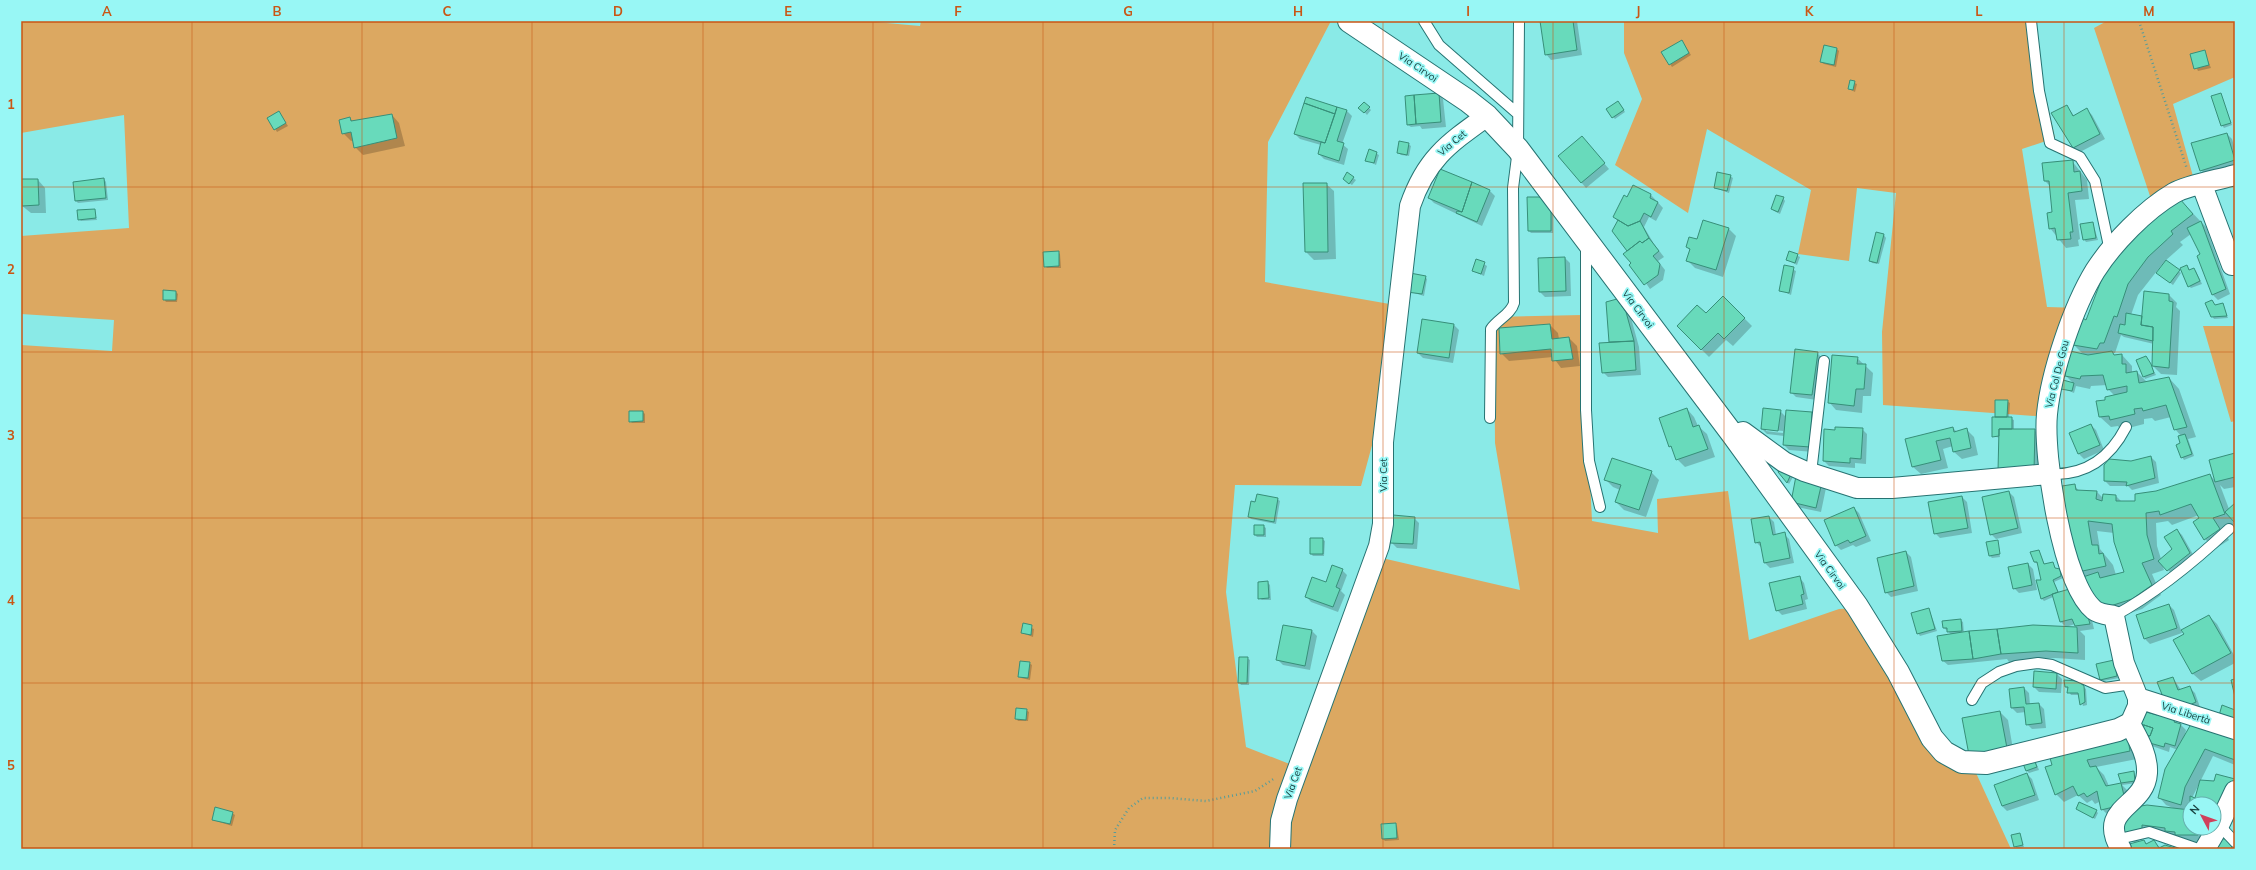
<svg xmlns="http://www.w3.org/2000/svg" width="2256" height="870" font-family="Mulish,sans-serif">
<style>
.green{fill:#dca861}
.shadow{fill:#0003;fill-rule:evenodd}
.building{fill:#68dabb;stroke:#378f79}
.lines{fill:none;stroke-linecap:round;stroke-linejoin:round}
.service-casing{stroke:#277372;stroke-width:12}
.minor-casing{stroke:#277372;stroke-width:22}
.tertiary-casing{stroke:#277372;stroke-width:24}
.path{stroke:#559c9a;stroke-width:2.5;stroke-dasharray:1 3;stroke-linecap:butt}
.service{stroke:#fff;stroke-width:10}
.minor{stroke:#fff;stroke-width:20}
.tertiary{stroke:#fff;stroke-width:22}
.grid{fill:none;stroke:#c95614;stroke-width:1;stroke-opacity:0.55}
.labels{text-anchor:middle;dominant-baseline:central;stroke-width:3.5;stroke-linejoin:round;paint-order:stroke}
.street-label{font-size:10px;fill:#194241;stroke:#98f7f5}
.neatline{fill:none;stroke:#c95614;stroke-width:1.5}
.grid-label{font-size:13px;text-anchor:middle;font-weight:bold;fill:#c95614}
</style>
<rect width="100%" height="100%" fill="#8aeae7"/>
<!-- green -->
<path class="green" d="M21 21H864L920 26 921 21H1331L1268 142 1265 282 1401 306 1394 364 1361 486 1235 485 1226 592 1246 747 1305 770 1382 558 1520 590 1495 443 1494 317 1582 315 1592 521 1658 533 1657 499 1728 491 1749 640 1839 609 1868 607 1935 730 1971 762 2011 849H21V345L112 351 114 320 21 314V236L129 228 124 115 21 133Z
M1624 21H2029L2055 138 2022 149 2047 307 2081 308 2049 417 1883 405 1882 332 1896 193 1857 188 1849 261 1798 254 1811 190 1707 129 1688 213 1615 165 1642 99 1624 53Z
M2107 21H2235V77L2173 104 2194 180 2152 202 2094 28Z
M2203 326H2235V421L2231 422Z"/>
<!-- shadow -->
<path class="shadow" d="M1541 21H1577L1582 55 1551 60 1546 54Z
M1684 44 1691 55 1672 67 1670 64Z
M1837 49 1839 51 1836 67 1824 64 1821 62Z
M2204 51 2211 68 2198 71 2191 55Z
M1850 81 1857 84 1855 92 1849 89Z
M1438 94 1443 99 1446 127 1422 129 1420 126 1411 127 1408 125Z
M2220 94 2232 125 2224 128 2222 125Z
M1364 103 1371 110 1367 115 1360 107Z
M1620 104 1625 112 1615 119 1613 117Z
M2067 106 2074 116 2087 110 2092 115 2105 139 2078 153 2061 129 2053 114Z
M1347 111 1352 116 1342 144 1348 149 1344 165 1324 159 1319 154 1321 145 1300 139 1295 134Z
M279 112 288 126 277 132 269 118Z
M392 115 399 123 405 146 363 155 355 147 354 140 351 141 343 133 350 118 353 122Z
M2227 134 2232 139 2235 149V167L2206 175 2201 170Z
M1587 143 1609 169 1586 188 1559 156Z
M1408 144 1411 146 1409 156 1401 155 1398 152Z
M1370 150 1379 155 1376 165 1367 160Z
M2072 161 2087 180 2089 199 2075 200 2080 239 2078 240 2079 246 2066 248 2050 228 2053 213 2050 186 2045 181Z
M1730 176 1733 178 1729 193 1715 188Z
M1353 178 1356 180 1352 185 1346 181Z
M104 179 106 182 108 200 78 203 76 201 74 182Z
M21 180H38L45 188 46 213H31L21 205Z
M1326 184 1334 191 1336 259 1314 260 1306 252Z
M1634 186 1651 195 1663 208 1656 221 1649 217 1644 227 1654 244 1664 257 1658 261 1665 270 1663 280 1650 289 1632 263 1619 222 1614 217Z
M1490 191 1495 196 1482 226 1434 203 1429 198Z
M1541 198 1553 213V233H1531L1529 231Z
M1783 198 1785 201 1780 214 1774 211 1772 209Z
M2180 200 2206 227 2230 294 2218 300 2213 295 2198 256 2202 255 2191 234 2180 242 2183 245 2165 261 2181 273 2173 285 2160 275 2164 262 2138 295 2131 315 2142 317 2169 295 2177 303 2176 307 2180 311 2177 375 2161 374 2153 366 2154 344 2124 337 2121 335 2115 353H2112L2115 356 2122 355 2132 366V373L2137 372 2148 383 2169 378 2179 389 2196 437 2188 439 2194 456 2184 460 2182 457 2181 436 2175 429 2171 417 2155 421 2152 418 2144 419V424L2121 430 2118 426 2111 427 2100 417 2107 401 2115 396 2108 389 2107 385 2091 386 2090 389 2076 386 2074 393 2062 388 2063 381 2074 384 2066 376 2085 356 2074 345 2087 321Z
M94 210 97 220 81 221 79 219Z
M2093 223 2098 240 2086 242 2084 239Z
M1728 228 1736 236 1723 277 1695 268 1687 260 1690 250 1687 247 1697 241Z
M1884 235 1886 238 1879 264 1872 263 1870 260Z
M1058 252 1060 254 1061 268H1047L1045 266Z
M1790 252 1800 257 1797 265 1787 260Z
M1565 258 1570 263 1571 296 1545 297 1540 292Z
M1477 260 1487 266 1484 276 1473 271Z
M1785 266 1796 271 1791 295 1780 290Z
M2187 267 2190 271 2194 269 2196 271 2202 284 2191 288 2189 286Z
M1425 277 1427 279 1424 296 1408 291Z
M176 292 178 294 177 302H166L164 299Z
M1723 297 1752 326 1733 346 1726 340 1709 357 1678 326 1706 315Z
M1607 302 1621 306 1631 318 1639 347 1641 375 1608 377 1603 372 1610 343Z
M2222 304 2228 318 2214 319 2212 316 2215 306Z
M1454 325 1459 330 1453 363 1423 358 1418 353Z
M1550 325 1558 333 1559 339 1569 338 1577 346 1580 366 1561 368 1553 357 1509 361 1501 353Z
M1817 353 1822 358 1817 400 1796 397 1791 392Z
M1857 358 1873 373 1871 396H1863L1862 413 1836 410 1829 402Z
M2148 360 2156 375 2145 379 2137 361Z
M2007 401 2010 403 2009 418 2014 420V430H2034L2042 438 2041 479 2000 438 1993 436 1996 418Z
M1687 409 1694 417 1698 426 1707 434 1715 457 1685 467 1677 459 1674 451 1670 446Z
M1780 411 1786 417 1787 411 1812 413 1817 418 1814 452 1789 450 1784 445V436L1767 434 1762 429ZM1766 429 1783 431V433L1766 431Z
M643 412 645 414V423H632L630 421Z
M2091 425 2096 430 2104 450 2084 459 2079 454Z
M1953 428 1957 432 1966 429 1974 437 1978 455 1962 459 1954 452 1953 446 1943 449 1948 468 1921 474 1913 467 1906 440Z
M1862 429 1867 434 1866 464 1855 463V468L1829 466 1824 461 1836 431Z
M2235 455V487L2224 489 2220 485 2229 509 2235 504V522L2232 519 2234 524 2223 529 2229 540 2215 549 2205 539 2199 515 2172 525 2168 521 2156 523 2157 546 2161 559 2173 550 2177 530 2182 535 2195 558 2173 575 2162 564 2164 570 2152 574 2161 595 2142 609 2110 620 2079 572 2074 485 2080 492H2097L2103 498 2116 496 2122 502H2136L2156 492 2210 475 2216 482 2211 461ZM2097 531 2114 533 2125 572 2116 575 2113 565 2100 549Z
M2151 457 2156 462 2159 483 2132 490 2128 486H2110L2105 481 2131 462Z
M1651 472 1659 480 1646 517 1624 510 1616 502 1620 490 1613 487 1605 479Z
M1779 472 1793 477 1789 484Z
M1797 478 1826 488 1821 512 1797 507 1792 502Z
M2009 492 2014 497 2022 533 1996 539 1991 534Z
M1962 497 1967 502 1972 533 1940 538 1935 533Z
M1277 499 1280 501 1276 524 1251 519 1249 517 1256 503Z
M1854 508 1859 513 1871 541 1856 547 1853 545 1841 550 1836 545Z
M1769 517 1774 522 1776 535 1784 534 1789 539 1794 563 1770 568 1765 563 1762 548 1756 542Z
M1414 518 1419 523 1417 549 1397 548 1392 543Z
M1263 526 1266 528V537H1257L1255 535Z
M1322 539 1325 541 1324 556H1313L1311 554Z
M1997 541 2000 557 1992 558 1990 556Z
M2038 551 2045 565 2053 563 2056 570 2062 572 2063 578 2054 582 2059 593 2073 590 2091 616 2094 629 2080 631 2085 636V660L2055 658 2009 662 2007 659 1948 665 1942 660 1952 635 1944 628 1960 620 1963 622 1964 634 2033 626 2078 628 2075 624 2066 627 2061 622 2053 597 2044 601 2042 599 2038 581H2043L2038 564 2034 562Z
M1906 552 1911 557 1918 591 1891 597 1886 592Z
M2028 564 2033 569 2037 590 2019 593 2014 588Z
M1342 570 1347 575 1341 591 1345 595 1338 612 1311 602 1306 596Z
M1799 577 1804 583 1808 599 1805 600 1807 609 1782 615 1777 610Z
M1268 583 1270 585 1271 600H1262L1259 598Z
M2169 605 2174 610 2182 633 2150 644 2145 639 2137 616Z
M1929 609 1937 631 1920 636 1918 633Z
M2209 616 2217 624 2235 657V663L2201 681 2193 674 2175 640Z
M1024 625 1034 629 1033 637 1022 633Z
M1312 631 1317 636 1310 670 1283 665 1278 660Z
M1247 658 1250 660 1249 685H1241L1239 682Z
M1029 663 1032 665 1030 680 1021 678 1019 676Z
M2116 664 2119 678 2103 681 2101 679Z
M2057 674 2062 679 2061 693 2039 692 2034 687Z
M2173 678 2181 690 2190 688 2195 693 2200 707 2189 712 2169 702Z
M2078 682 2086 689 2087 705 2083 706 2079 695H2071L2066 687Z
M2024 688 2029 693 2030 705 2039 704 2044 709 2046 728 2032 729 2027 724 2026 712 2017 713 2012 708Z
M1026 710 1029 712 1028 721H1018L1016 718Z
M2000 712 2008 720 2014 755 1978 762Z
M2159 713 2181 725 2186 730 2184 738 2235 735V765L2213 756 2192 798 2196 799 2214 782 2216 775 2235 780V796L2226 813 2214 811V808L2226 810 2214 806V804H2190L2189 811 2190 828H2214L2222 840 2229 841 2235 849H2211L2205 842H2184L2150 837 2137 841 2138 842 2144 841 2147 845 2154 842 2161 848 2175 849H2125L2135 843 2102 809 2101 801 2095 804 2092 800 2087 803 2078 795 2064 802 2056 794 2046 768 2127 739 2137 759 2096 767 2104 775 2109 786 2122 784 2120 775 2134 772 2137 783 2122 785 2129 792 2133 809 2178 810 2166 805 2159 797 2178 750 2170 747 2169 752 2152 746 2142 724 2158 717Z
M2035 760 2039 770 2029 773 2027 771Z
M2027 774 2032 779 2039 800 2007 811 2002 806Z
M2077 809 2096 811 2098 813 2095 819Z
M232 813 235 815 232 826 213 820Z
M1395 824 1397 826 1399 840 1385 841 1383 839 1382 825Z
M2019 834 2024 847 2017 849 2015 846Z"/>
<!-- building -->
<path class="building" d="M1540 21H1573L1577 50 1545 55Z
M1682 40 1689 53 1669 65 1661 52Z
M1824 45 1837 48 1834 65 1820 62Z
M2205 50 2209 65 2194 69 2190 54Z
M1850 80 1855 81 1853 90 1848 89Z
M1439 93 1441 122 1416 124 1414 95Z
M2221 93 2231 123 2221 126 2211 96Z
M1414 95 1416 124 1407 125 1405 96Z
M1306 97 1337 107 1335 114 1304 103Z
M1618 101 1624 110 1612 118 1606 109Z
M1364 102 1370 107 1364 113 1358 108Z
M1304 103 1335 114 1325 143 1294 134Z
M2067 105 2073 116 2087 108 2100 134 2073 148 2051 113Z
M1337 107 1347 110 1337 141 1344 143 1339 161 1318 154 1321 142 1325 143Z
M279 111 286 123 274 130 267 118Z
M392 114 397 138 354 148 351 132 342 134 339 120 350 117 351 121Z
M2227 133 2235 160 2200 171 2191 143Z
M1582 136 1605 163 1581 183 1558 156Z
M1399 141 1409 143 1407 155 1397 153Z
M1369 149 1377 152 1374 163 1365 161Z
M2073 160 2074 172 2080 171 2082 191 2068 193 2073 232H2070L2071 239 2057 240 2055 228 2049 229 2047 213 2052 212 2049 181H2044L2042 163Z
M1440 169 1472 182 1462 212 1428 198Z
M1347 172 1354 177 1349 184 1343 179Z
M1717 172 1731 175 1727 191 1714 188Z
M104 178 106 198 75 201 73 182Z
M21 179H38L39 205 22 206Z
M1472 182 1490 190 1477 222 1456 213 1457 211 1462 212Z
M1303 183H1327L1328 252H1305Z
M1633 185 1651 194 1650 198 1658 202 1651 217 1644 213 1640 221 1628 226 1613 217 1624 195 1627 197Z
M1776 195 1784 197 1778 212 1771 209Z
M1527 197H1541L1551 210V231H1528Z
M2180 199 2193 214 2171 231 2173 234 2148 257 2128 284 2117 317 2114 316 2104 343H2100L2097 349 2073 345 2081 317 2086 320 2104 273 2119 250 2143 228Z
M95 209 96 218 78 220 77 210Z
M1618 220 1628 226 1640 221 1649 238 1642 243 1640 241 1627 251 1612 231Z
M1703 220 1729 228 1716 270 1686 261 1690 249 1686 247 1689 237 1697 239Z
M2201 221 2226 289 2212 295 2197 256 2200 254 2187 228Z
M2093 222 2096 238 2083 240 2080 224Z
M1876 232 1884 234 1877 263 1869 261Z
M1649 238 1659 251 1653 256 1660 264 1658 275 1644 285 1629 265 1631 263 1623 254 1640 241 1642 243Z
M1059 251V266L1044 267 1043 252Z
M1789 251 1798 254 1795 263 1786 260Z
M1565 257 1566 291 1539 292 1538 258Z
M1476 259 1485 262 1481 274 1472 271Z
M2166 260 2180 270 2170 283 2156 273Z
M1784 265 1794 267 1789 293 1779 291Z
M2187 265 2189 270 2194 268 2200 281 2188 287 2180 268Z
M1410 273 1426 276 1422 294 1407 292Z
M163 290 176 291V300H163Z
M2144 291 2169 294V301L2173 302 2169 368 2152 366 2153 327 2141 325Z
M1723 296 1745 318 1724 339 1718 333 1701 350 1677 326 1697 305 1706 313Z
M1617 299 1626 312 1634 341 1609 342 1606 302Z
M2212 300 2215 305 2223 303 2227 316 2211 317 2205 303Z
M2126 313 2142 316 2141 325 2153 327V341L2118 333 2120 324 2125 325Z
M1422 319 1454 324 1449 358 1417 353Z
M1550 324 1552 339 1569 337 1573 359 1552 361 1551 349 1500 354 1499 328Z
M1634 341 1636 370 1602 373 1599 343Z
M1795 349 1818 352 1812 395 1790 393Z
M2070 351 2088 355 2112 351 2114 355 2122 354V364H2126V373L2137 371 2139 383 2169 377 2187 427 2174 430 2166 405 2143 411 2142 408 2134 409 2135 414 2110 420 2109 416 2099 417 2096 401 2105 400V397L2127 392V386L2107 390 2103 375 2081 376 2080 379 2065 376Z
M1832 355 1858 357 1857 364H1866L1864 389H1856L1854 406 1828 403Z
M2146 356 2151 364 2154 373 2143 377 2136 360Z
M2063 380 2074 383 2072 391 2061 389Z
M1995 400H2008L2007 417H1995Z
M1687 408 1693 427 1699 425 1708 449 1676 460 1671 446 1669 447 1659 418Z
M1763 408 1781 410 1778 431 1761 429Z
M1786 410 1812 412 1810 447 1783 445Z
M629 411H643V421L629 422Z
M1992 417H2012V429H1999V436L1992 437Z
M2091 424 2100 445 2078 454 2069 433Z
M1835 427 1863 428 1861 459 1850 458V463L1823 461 1824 429 1835 430Z
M1953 427 1954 432 1967 428 1971 448 1953 452 1950 438 1936 441 1941 460 1912 467 1905 439Z
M1999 429H2035L2034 471H1998Z
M2185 434 2192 454 2181 458 2176 445 2180 443 2178 436Z
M2235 453V477L2215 482 2209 460Z
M2151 456 2155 478 2126 486 2127 482 2104 481V465L2109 459 2131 461Z
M1612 458 1652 471 1639 510 1615 502 1621 485 1604 480Z
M1782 466 1791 474 1787 483 1778 472Z
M2210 474 2225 514 2213 518 2220 529 2204 540 2193 522 2199 518 2191 504 2160 515 2159 511 2146 513 2147 535 2154 559 2142 563 2152 585 2132 599 2098 610 2080 578 2098 572 2100 578 2124 572 2114 542 2112 524 2088 521 2092 545H2098L2099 554 2103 553 2106 566 2078 572 2069 541 2062 486 2075 484 2076 490 2097 491 2096 499 2102 501 2103 494 2116 495V501H2135V494L2156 491Z
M1796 476 1822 482 1816 508 1791 502Z
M2009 491 2018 528 1990 535 1982 497Z
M1257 494 1278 498 1274 522 1248 517 1251 501 1255 502Z
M1962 496 1968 528 1934 534 1928 502Z
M2235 503V523L2225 512Z
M1854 507 1866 536 1850 543 1848 540 1835 546 1824 520Z
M1393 515 1415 517 1413 544 1390 543Z
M1769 516 1773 535 1785 532 1790 558 1764 563 1760 542 1755 543 1751 519Z
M1254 525H1264V535H1254Z
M2177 529 2190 553 2167 571 2158 561 2172 549 2164 537Z
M1310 538H1323V554H1310Z
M1998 540 2000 554 1989 556 1986 542Z
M2039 550 2044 564 2053 562 2055 568 2060 569 2061 576 2053 580 2058 592 2041 599 2036 580H2041L2037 562H2034L2030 552Z
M1906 551 1914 586 1885 593 1877 558Z
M2028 563 2032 585 2013 589 2008 567Z
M1332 565 1343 569 1336 587 1340 589 1333 607 1305 597 1312 577 1326 582Z
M1800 576 1804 594 1801 595 1803 604 1776 611 1769 583Z
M1268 581 1269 598 1258 599V582Z
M2073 588 2077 605 2082 610H2086L2090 624 2075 626 2072 619 2060 622 2052 594Z
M2169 604 2177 628 2144 639 2136 615Z
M1929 608 1935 629 1917 634 1911 613Z
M2209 615 2231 653 2192 674 2173 640 2184 634 2181 630Z
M1961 619 1962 631 1947 632V628H1943L1942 621Z
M1023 623 1032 625 1031 635 1021 633Z
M1283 625 1312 630 1305 666 1276 660Z
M2033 625 2077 627 2078 653 2046 651 2001 654 1997 629Z
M1997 629 2001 654 1973 659 1969 631Z
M1969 631 1973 659 1942 661 1937 636Z
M1239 657H1248L1247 683H1238Z
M2114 660 2117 676 2100 680 2096 664Z
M1020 661 1030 662 1028 678 1018 677Z
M2034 671 2057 673 2056 689 2033 687Z
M2173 677 2178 690 2190 686 2196 702 2183 708 2163 697 2157 682Z
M2235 679V697L2231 680Z
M2064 680 2078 681 2084 686 2085 702 2080 705 2078 693H2067L2068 687H2065Z
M2024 687 2026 704 2039 703 2042 723 2026 725 2024 707 2011 708 2009 689Z
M2222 705 2235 710V720L2218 719Z
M1016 708 1027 709 1026 720 1015 719Z
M2000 711 2007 748 1969 755 1962 718Z
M2146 712 2157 715 2158 712 2169 715 2167 718 2175 720 2174 722 2181 724 2175 746 2165 743 2164 747 2146 742 2147 735 2150 736 2153 728 2141 724Z
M2194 719 2235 734V760L2205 749 2185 787 2181 805 2158 798 2165 769Z
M2144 725 2153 728 2150 736 2142 734Z
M2119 736 2128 739 2130 751 2087 760 2090 767 2096 766 2106 786 2121 783 2126 804 2101 810 2097 791 2087 797 2084 793 2078 796 2073 786 2055 795 2045 767 2052 765 2048 751Z
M2033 757 2037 767 2026 771 2022 761Z
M2134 771 2135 781 2121 783 2118 774Z
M2027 773 2035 795 2002 806 1994 785Z
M2216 774 2235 779 2232 792 2224 790 2221 808 2214 807V804H2190V796L2195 798 2200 780 2214 781Z
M2079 802 2097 810 2093 818 2076 809Z
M2147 805 2190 810V828H2214L2215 832 2198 831V835H2175V832L2165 831V828L2142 825V829L2124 835V809Z
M215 807 233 812 230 824 212 820Z
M1396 823 1397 838 1382 839 1381 824Z
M2020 833 2023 845 2014 847 2011 835Z
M2213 837 2230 840 2232 849H2210Z
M2144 840 2146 844 2154 840 2159 848 2165 845 2178 849H2124L2122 846Z"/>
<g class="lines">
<defs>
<path id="service" d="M1424 21 1439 45 1518 114
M2031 21 2039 91 2050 143 2080 157 2095 181 2110 251
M1586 244V410L1589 461 1600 507
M1490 418 1491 329C1498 319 1511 314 1514 303L1513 188 1518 149 1519 21
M1811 473 1824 361
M2049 474C2085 476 2110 458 2126 427
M2114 616C2156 593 2194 562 2229 529
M1972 700 1982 683 1999 672 2016 666 2038 663 2052 665 2105 688 2132 684
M2219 825 2235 842
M2115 840 2149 832 2198 849"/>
<path id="minor" d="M2202 185 2232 265H2235
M1733 435 1743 432 1784 462 1804 471 1857 488H1892L2049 474
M2138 698 2235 729
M1280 849 1281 821 1287 799 1379 546 1383 524V442L1410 206C1426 159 1448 144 1487 116
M2121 849C2096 807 2145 808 2147 773 2148 755 2138 739 2130 724L2138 706V698L2124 663 2114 616C2109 615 2099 614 2094 610 2062 584 2043 455 2047 414 2051 373 2073 307 2095 271 2113 243 2145 210 2174 193 2188 185 2218 180 2235 175
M2205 849 2219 825 2235 791"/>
<path id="tertiary" d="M1349 21 1468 101 1487 116 1518 149 1733 435 1857 606 1898 672 1932 738 1944 752 1962 762 1986 763 2118 730 2130 724"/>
</defs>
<!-- service casing -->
<use href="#service" class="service-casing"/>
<!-- minor casing -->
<use href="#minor" class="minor-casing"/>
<!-- tertiary casing -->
<use href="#tertiary" class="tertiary-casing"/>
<!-- path -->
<path class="path" d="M2139 21 2187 169
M1114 849 1115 830 1129 808 1143 798H1170L1206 801 1255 791 1275 778"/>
<!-- service -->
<use href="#service" class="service"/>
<!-- minor -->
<use href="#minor" class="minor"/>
<!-- tertiary -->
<use href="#tertiary" class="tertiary"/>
</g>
<!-- grid -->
<path class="grid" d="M192 21V849M362 21V849M532 21V849M703 21V849M873 21V849M1043 21V849M1213 21V849M1383 21V849M1553 21V849M1724 21V849M1894 21V849M2064 21V849M21 187H2235M21 352H2235M21 518H2235M21 683H2235"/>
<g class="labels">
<!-- street labels -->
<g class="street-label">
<text transform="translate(1418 67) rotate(34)">Via Cirvoi</text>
<text transform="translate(1452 143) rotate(-40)">Via Cet</text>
<text transform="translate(1638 309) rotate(53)">Via Cirvoi</text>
<text transform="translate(2057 374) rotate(-76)">Via Col De Gou</text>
<text transform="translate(1383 475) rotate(-90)">Via Cet</text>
<text transform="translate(1830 570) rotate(54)">Via Cirvoi</text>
<text transform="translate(2186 713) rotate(18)">Via Libertà</text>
<text transform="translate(1293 783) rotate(-70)">Via Cet</text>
</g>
</g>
<!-- border -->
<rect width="2256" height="870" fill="none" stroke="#98f7f5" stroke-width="44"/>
<!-- north arrow -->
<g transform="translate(2202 816) rotate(311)"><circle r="19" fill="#98f7f5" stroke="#65afad"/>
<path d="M0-3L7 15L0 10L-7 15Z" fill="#d0405b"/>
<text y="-6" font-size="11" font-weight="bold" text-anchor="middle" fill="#194241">N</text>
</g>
<rect x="22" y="22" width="2212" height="826" class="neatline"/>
<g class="grid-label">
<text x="107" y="16">A</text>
<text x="277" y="16">B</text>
<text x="447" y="16">C</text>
<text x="618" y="16">D</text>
<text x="788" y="16">E</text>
<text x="958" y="16">F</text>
<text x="1128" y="16">G</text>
<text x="1298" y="16">H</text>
<text x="1468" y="16">I</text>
<text x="1638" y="16">J</text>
<text x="1809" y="16">K</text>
<text x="1979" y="16">L</text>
<text x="2149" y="16">M</text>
<text x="11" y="109">1</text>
<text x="11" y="274">2</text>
<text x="11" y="440">3</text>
<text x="11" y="605">4</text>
<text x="11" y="770">5</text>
</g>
</svg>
